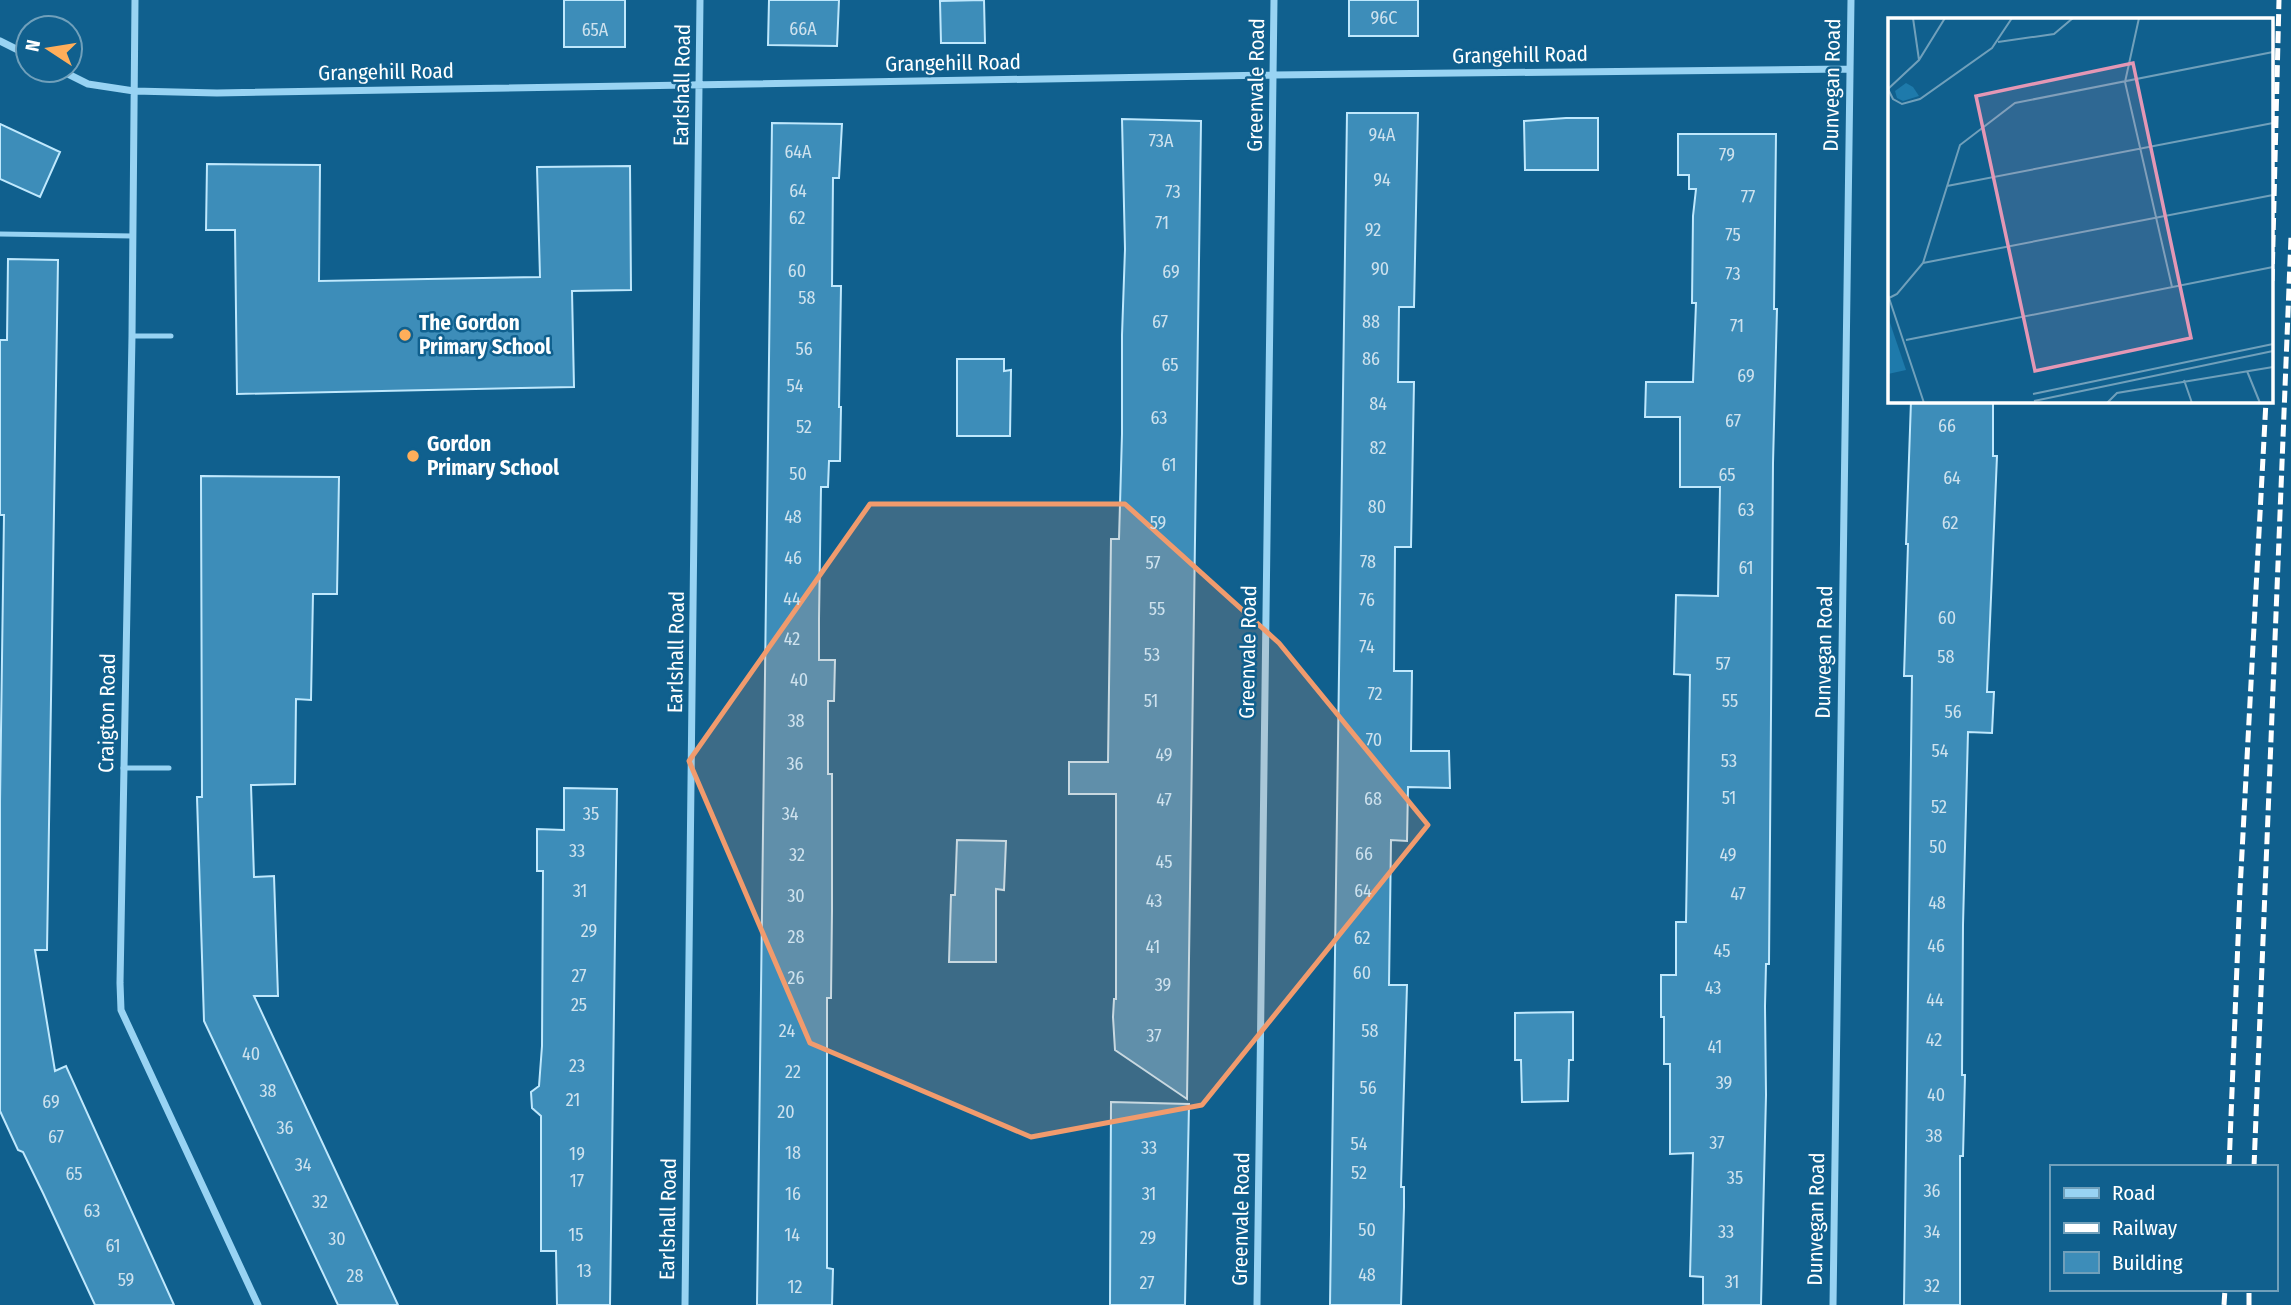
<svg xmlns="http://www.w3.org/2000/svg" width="2291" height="1305" font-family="'Fira Sans Condensed',sans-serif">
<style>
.building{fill:#3d8db9;stroke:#bfe8fd;stroke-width:2}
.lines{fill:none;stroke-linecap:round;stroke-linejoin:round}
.service{stroke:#98d3f3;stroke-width:5}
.minor{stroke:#98d3f3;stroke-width:7}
.rail{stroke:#fff;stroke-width:5;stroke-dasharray:12 5;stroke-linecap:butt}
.marked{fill:#f19b6d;fill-opacity:0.2;stroke:#f19b6d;stroke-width:5;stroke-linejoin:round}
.poi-dot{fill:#ffae5a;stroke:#10608e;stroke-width:2.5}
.labels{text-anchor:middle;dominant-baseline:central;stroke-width:5;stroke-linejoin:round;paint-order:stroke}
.number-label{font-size:18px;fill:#cee2ee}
.street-label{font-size:21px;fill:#fff;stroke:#10608e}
.poi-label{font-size:21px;font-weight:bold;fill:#fff;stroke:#10608e;text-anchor:start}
.inset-road{fill:none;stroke:#70a0bb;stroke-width:2}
.view{fill:#e497b5;fill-opacity:0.15;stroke:#e497b5;stroke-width:3.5}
.inset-edge{fill:none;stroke:#fff;stroke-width:3.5}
</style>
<rect width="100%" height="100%" fill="#10608e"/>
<!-- building -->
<path class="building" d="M564 0H625V47H564Z
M769 0H839L837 46 768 45Z
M984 0 985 43H941L940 1Z
M1349 0H1418V36H1349Z
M1347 113H1418L1414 307H1399L1398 382H1414L1411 547H1395L1394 671H1412L1411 751H1449L1450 788 1408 787 1407 841 1391 840 1389 985H1407L1401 1187H1404V1207L1401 1305H1330Z
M1566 118H1598V170H1525L1524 121Z
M1122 119 1201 121 1187 1099 1115 1050 1113 1017 1114 999H1116V794H1069V762H1108L1111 539H1119L1122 434V335L1125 249Z
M772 123 842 124 839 178H833L832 286H841L839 407H841L840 461H829L828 487H821L819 619V660H835L834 701H828V774H832V911L831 998H827V1268L833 1269 832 1305H757Z
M0 124 60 152 40 197 0 179Z
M1678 134H1776L1774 309H1777L1773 463 1769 964H1766L1765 1006 1766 1095 1761 1305H1703V1277L1690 1276 1693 1153 1670 1154V1064H1664V1017H1661V975H1676V922H1686L1690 675 1674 674 1676 595 1718 596 1720 487H1680V417H1645L1646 382H1693L1696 303H1692L1693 216 1696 189H1689V175H1678Z
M207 164 320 165 319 281 540 277 537 167 630 166 631 290 572 291 574 387 237 394 235 230H206Z
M8 259 58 260 47 950H35L55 1071 66 1066 174 1305H95L43 1193 23 1152 18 1150 0 1111V802L4 515H0V340H7Z
M957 359H1004V371L1011 370 1010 436H957Z
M1911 401H1993V456H1997L1987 692H1994L1992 733 1968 732 1963 925 1962 1075H1965L1963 1156H1960V1305H1904L1912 676H1904L1908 544H1906Z
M201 476 339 477 337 594H313L311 700 296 699 295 784 251 785 254 877 274 876 278 996H254L398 1305H338L204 1021 197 797H202Z
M564 788 617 789 610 1305H557L556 1251H541V1116L532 1108 531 1092 539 1086 542 1046 543 871H537V829L564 830Z
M957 840 1006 841 1004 890 996 889V962H949L951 895H955Z
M1573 1012V1060H1569L1568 1101 1522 1102 1521 1060H1515V1013Z
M1111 1102 1189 1104 1185 1305H1110Z"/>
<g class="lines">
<!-- service -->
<path class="service" d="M0 234 133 236
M132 336H171
M123 768H169"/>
<!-- minor -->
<path class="minor" d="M135 0 132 336 120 983 121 1010 258 1305
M0 41 28 55
M60 70 88 84 134 91 217 93 1273 75 1850 69
M685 1305 700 0
M1257 1305 1274 0
M1833 1305 1851 0"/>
<!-- rail -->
<path class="rail" d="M2272 281 2279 0
M2229 1167 2240 890 2266 401
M2254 1167 2291 237
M2224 1305 2225 1289
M2249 1305V1289"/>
</g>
<!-- marked area -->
<path class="marked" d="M870 504H1125L1279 643 1428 825 1202 1105 1031 1137 810 1043 689 761Z"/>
<!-- markers -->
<g class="poi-dot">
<circle cx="405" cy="335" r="7"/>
<circle cx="413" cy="456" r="7"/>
</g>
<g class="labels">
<!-- number labels -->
<g class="number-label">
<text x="1384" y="18">96C</text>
<text x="803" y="29">66A</text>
<text x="595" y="30">65A</text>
<text x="1382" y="135">94A</text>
<text x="1161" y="141">73A</text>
<text x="798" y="152">64A</text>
<text x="1727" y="155">79</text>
<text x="1382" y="180">94</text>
<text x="798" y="191">64</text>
<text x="1173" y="192">73</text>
<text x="1748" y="197">77</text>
<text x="797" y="218">62</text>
<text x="1162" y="223">71</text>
<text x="1373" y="230">92</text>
<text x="1733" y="235">75</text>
<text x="1380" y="269">90</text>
<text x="797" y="271">60</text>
<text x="1171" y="272">69</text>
<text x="1733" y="274">73</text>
<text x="807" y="298">58</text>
<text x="1160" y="322">67</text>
<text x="1371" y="322">88</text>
<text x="1737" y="326">71</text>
<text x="804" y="349">56</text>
<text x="1371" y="359">86</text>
<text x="1170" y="365">65</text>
<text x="1746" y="376">69</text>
<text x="795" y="386">54</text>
<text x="1378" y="404">84</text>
<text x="1159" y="418">63</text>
<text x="1733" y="421">67</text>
<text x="1947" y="426">66</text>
<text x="804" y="427">52</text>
<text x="1378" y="448">82</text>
<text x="1169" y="465">61</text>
<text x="798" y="474">50</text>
<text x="1727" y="475">65</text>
<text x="1952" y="478">64</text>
<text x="1377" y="507">80</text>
<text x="1746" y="510">63</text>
<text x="793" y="517">48</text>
<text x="1158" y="523">59</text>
<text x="1950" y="523">62</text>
<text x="793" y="558">46</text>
<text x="1368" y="562">78</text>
<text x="1153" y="563">57</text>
<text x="1746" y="568">61</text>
<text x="792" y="599">44</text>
<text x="1367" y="600">76</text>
<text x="1157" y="609">55</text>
<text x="1947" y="618">60</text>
<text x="792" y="639">42</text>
<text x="1367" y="647">74</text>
<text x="1152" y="655">53</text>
<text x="1946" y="657">58</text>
<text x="1723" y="664">57</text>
<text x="799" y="680">40</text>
<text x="1375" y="694">72</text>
<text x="1151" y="701">51</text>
<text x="1730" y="701">55</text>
<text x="1953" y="712">56</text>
<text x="796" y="721">38</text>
<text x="1374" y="740">70</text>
<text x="1940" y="751">54</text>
<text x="1164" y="755">49</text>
<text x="1729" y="761">53</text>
<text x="795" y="764">36</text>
<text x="1729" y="798">51</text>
<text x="1373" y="799">68</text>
<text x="1164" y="800">47</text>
<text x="1939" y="807">52</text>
<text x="591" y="814">35</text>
<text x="790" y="814">34</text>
<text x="1938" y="847">50</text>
<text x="577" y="851">33</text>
<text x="1364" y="854">66</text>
<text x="797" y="855">32</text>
<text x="1728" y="855">49</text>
<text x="1164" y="862">45</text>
<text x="580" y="891">31</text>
<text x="1363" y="891">64</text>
<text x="1738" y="894">47</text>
<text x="796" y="896">30</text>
<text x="1154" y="901">43</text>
<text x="1937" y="903">48</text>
<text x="589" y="931">29</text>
<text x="796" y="937">28</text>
<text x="1362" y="938">62</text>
<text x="1936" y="946">46</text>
<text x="1153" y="947">41</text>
<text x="1722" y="951">45</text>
<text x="1362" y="973">60</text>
<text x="579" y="976">27</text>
<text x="796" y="978">26</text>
<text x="1163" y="985">39</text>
<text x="1713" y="988">43</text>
<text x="1935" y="1000">44</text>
<text x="579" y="1005">25</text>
<text x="787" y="1031">24</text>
<text x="1370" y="1031">58</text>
<text x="1154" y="1036">37</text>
<text x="1934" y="1040">42</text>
<text x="1715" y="1047">41</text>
<text x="251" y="1054">40</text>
<text x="577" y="1066">23</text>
<text x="793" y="1072">22</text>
<text x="1724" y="1083">39</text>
<text x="1368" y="1088">56</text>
<text x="268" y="1091">38</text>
<text x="1936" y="1095">40</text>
<text x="573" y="1100">21</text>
<text x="51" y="1102">69</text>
<text x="786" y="1112">20</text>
<text x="285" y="1128">36</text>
<text x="1934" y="1136">38</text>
<text x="56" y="1137">67</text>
<text x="1717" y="1143">37</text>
<text x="1359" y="1144">54</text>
<text x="1149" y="1148">33</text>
<text x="793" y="1153">18</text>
<text x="577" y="1154">19</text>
<text x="303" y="1165">34</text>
<text x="1359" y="1173">52</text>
<text x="74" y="1174">65</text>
<text x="1735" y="1178">35</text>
<text x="577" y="1181">17</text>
<text x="1932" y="1191">36</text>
<text x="793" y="1194">16</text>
<text x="1149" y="1194">31</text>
<text x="320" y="1202">32</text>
<text x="92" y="1211">63</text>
<text x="1367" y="1230">50</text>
<text x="1726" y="1232">33</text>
<text x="1932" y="1232">34</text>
<text x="576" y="1235">15</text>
<text x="792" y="1235">14</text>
<text x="1148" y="1238">29</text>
<text x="337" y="1239">30</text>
<text x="113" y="1246">61</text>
<text x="584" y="1271">13</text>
<text x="1367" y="1275">48</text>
<text x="355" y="1276">28</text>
<text x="126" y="1280">59</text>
<text x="1732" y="1282">31</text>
<text x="1147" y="1283">27</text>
<text x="1932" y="1286">32</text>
<text x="795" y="1287">12</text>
</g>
<!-- street labels -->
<g class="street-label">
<text transform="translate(1520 55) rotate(-1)">Grangehill Road</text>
<text transform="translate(953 63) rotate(-1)">Grangehill Road</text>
<text transform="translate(386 72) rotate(-1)">Grangehill Road</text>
<text transform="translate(682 85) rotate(-89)">Earlshall Road</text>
<text transform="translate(1256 85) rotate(-89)">Greenvale Road</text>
<text transform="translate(1832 85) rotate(-89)">Dunvegan Road</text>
<text transform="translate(676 652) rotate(-89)">Earlshall Road</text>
<text transform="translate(1248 652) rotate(-89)">Greenvale Road</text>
<text transform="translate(1824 652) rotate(-89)">Dunvegan Road</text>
<text transform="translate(107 713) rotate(-89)">Craigton Road</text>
<text transform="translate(668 1219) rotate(-89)">Earlshall Road</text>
<text transform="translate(1241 1219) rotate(-89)">Greenvale Road</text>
<text transform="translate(1816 1219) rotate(-89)">Dunvegan Road</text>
</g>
<!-- poi labels -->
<g class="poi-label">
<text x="419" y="323">The Gordon<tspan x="419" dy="24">Primary School</tspan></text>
<text x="427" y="444">Gordon<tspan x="427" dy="24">Primary School</tspan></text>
</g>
</g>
<!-- overview -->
<g transform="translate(1888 18)">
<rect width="385" height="385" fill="#10608e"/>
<path d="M18 65 25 69 31 78 15 83 9 80 7 73Z" fill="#1e7aab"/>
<path d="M0 299 18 352 0 356Z" fill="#1e7aab"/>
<path class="inset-road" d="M25 0 31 42M251 0 237 64 284 269M110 24 166 16 185 0M0 71 5 81 14 86 32 81 104 30 124 0M0 71 31 42 57 0M59 168 385 105M35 245 385 177M0 277 36 385M1 280 9 276 35 245 72 127 127 85 385 34M18 322 385 249M359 353 372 385M296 362 304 385M145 376 385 326M146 383 385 333M219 385 229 375 385 349"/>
<path class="view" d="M245 45 303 320 147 353 88 78Z"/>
<rect width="385" height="385" class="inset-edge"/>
</g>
<!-- legend -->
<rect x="2050" y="1165" width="228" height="126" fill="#10608e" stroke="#70a0bb" stroke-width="2"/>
<rect x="2064" y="1188" width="35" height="10" fill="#98d3f3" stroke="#70a0bb" stroke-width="2"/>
<text x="2112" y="1200" font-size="21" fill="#ffffff">Road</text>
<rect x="2064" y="1223" width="35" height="10" fill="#ffffff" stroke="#70a0bb" stroke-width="2"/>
<text x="2112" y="1235" font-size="21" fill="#ffffff">Railway</text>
<rect x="2064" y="1252" width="35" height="21" fill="#3d8db9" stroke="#70a0bb" stroke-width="2"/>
<text x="2112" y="1270" font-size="21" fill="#ffffff">Building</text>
<!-- north arrow -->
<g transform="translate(49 49) rotate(282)"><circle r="33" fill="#10608e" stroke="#70a0bb" stroke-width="2"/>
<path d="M0-5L12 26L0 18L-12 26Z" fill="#ffae5a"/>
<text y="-10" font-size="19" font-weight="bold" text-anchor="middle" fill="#ffffff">N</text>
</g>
</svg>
